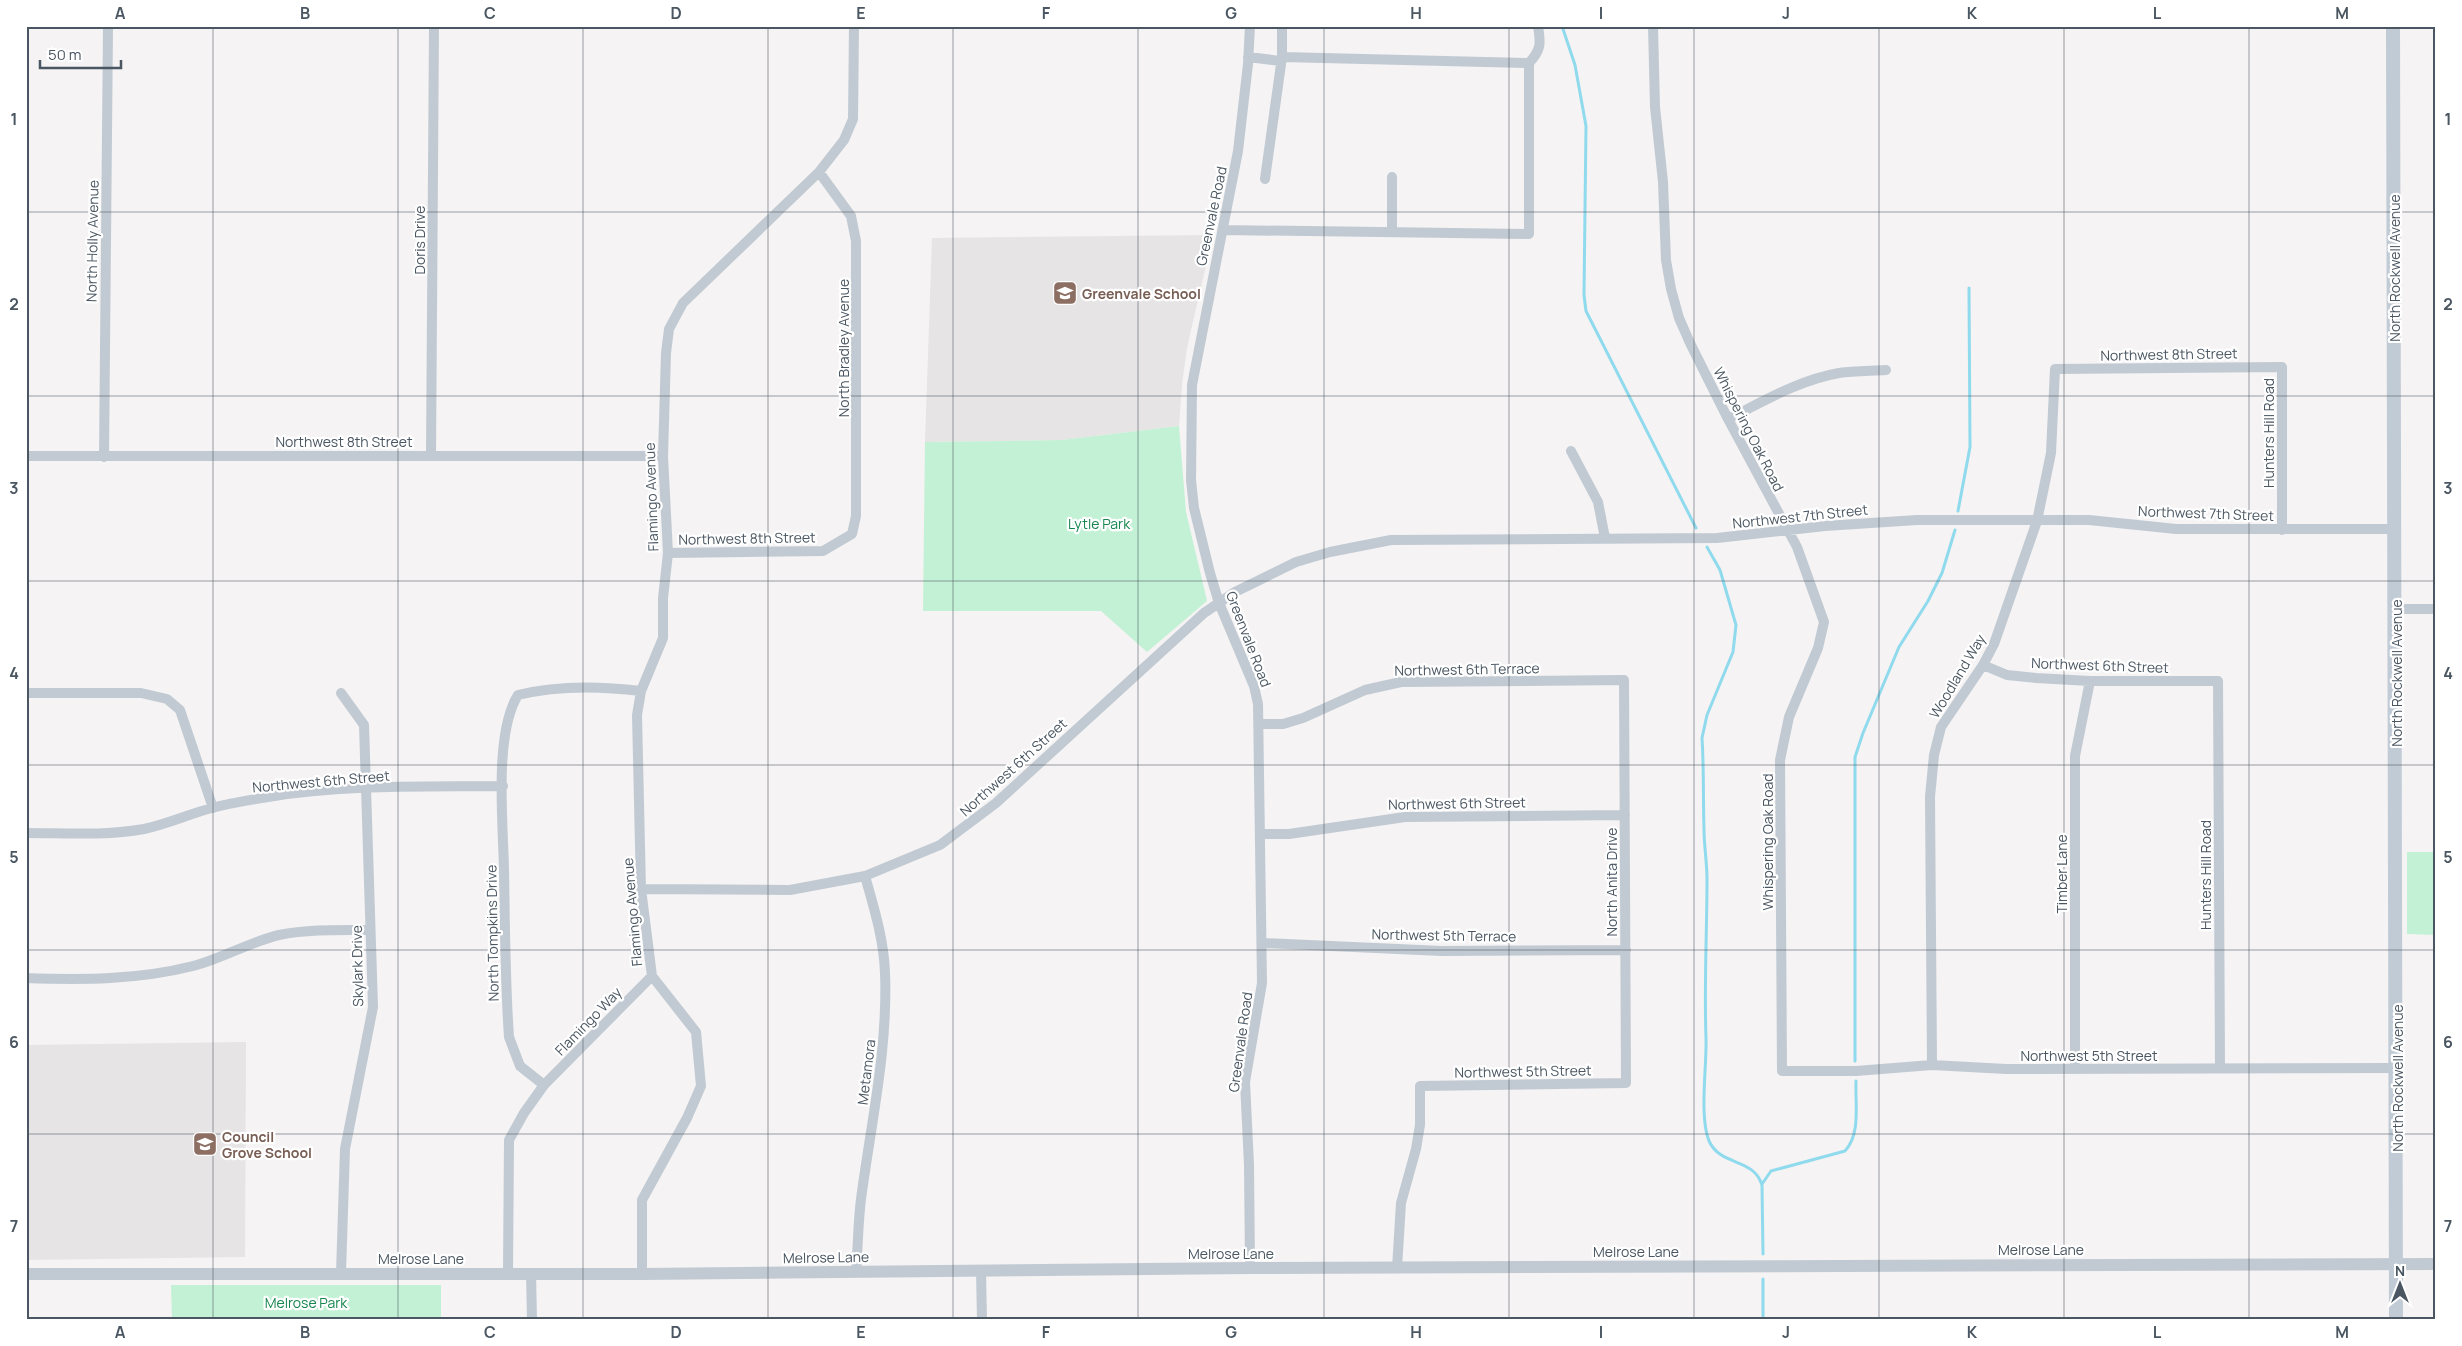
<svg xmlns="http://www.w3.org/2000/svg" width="2462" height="1346" font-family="Manrope,sans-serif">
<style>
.education{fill:#e6e4e5}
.green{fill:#c3f1d5}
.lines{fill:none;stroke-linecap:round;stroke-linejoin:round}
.stream{stroke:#90daee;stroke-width:3}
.minor{stroke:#c1cad2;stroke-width:10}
.tertiary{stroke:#c1cad2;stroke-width:12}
.secondary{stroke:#c1cbd6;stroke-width:14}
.grid{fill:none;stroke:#4a5661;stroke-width:1;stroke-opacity:0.55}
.labels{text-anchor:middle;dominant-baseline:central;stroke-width:4.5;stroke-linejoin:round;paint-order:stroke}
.street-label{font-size:14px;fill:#4a5661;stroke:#fff}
.education-label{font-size:14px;font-weight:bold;fill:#785e54;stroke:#fff;text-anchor:start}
.park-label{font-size:14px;fill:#17864f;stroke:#fff}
.neatline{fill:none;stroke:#4a5661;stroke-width:2}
.grid-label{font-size:16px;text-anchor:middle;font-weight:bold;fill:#4a5661}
</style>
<rect width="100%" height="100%" fill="#f5f3f3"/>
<!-- education -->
<path class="education" d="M1213 235 1187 348 1182 384 1179 426 1062 440 925 442 932 238Z
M246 1042 245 1257 26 1260V1045Z"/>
<!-- green -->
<path class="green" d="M1179 426 1186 512 1207 601 1147 652 1101 611H923L925 442 1062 440Z
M2407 852H2436V935L2407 934Z
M171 1285H441V1320H172Z"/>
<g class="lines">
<!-- stream -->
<path class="stream" d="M1562 26 1575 65 1586 126 1584 295 1586 311 1696 528
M1958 511 1970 447 1969 288
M1707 547 1720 570 1736 625 1733 652 1707 715 1702 738C1704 768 1703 799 1704 829 1704 846 1707 862 1707 879 1707 932 1704 985 1706 1038 1707 1066 1699 1116 1709 1141 1721 1167 1753 1157 1762 1185L1763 1254
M1855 1061V757L1863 733 1899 647 1928 601 1942 573 1955 530
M1762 1184 1771 1171 1845 1151C1861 1134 1855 1104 1856 1081
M1763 1279V1320"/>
<!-- minor -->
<path class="minor" d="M1250 26 1248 64 1238 151 1192 385 1191 480 1194 508 1210 573 1219 603 1254 686 1258 704 1262 983 1245 1082 1249 1165 1250 1268
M1282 26V57L1529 63C1541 50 1541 44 1538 26
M1653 26 1655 107 1663 182 1666 260 1671 289 1679 318 1690 343 1728 419 1797 547 1824 622 1818 648 1789 717 1780 760 1782 1071H1856L1932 1065 2006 1069 2397 1068
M1248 57 1281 61
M1392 177V232
M1265 179 1282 57
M1223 230 1529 234V63
M1728 419C1764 401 1799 380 1839 373 1854 371 1870 371 1886 370
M1571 451 1598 502 1605 538
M431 455 434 26
M26 456H663
M104 457 108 26
M668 553 823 551 852 534 856 516V241L851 216 819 172
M2395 609H2436
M1983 665 2007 675 2036 678 2090 681H2218L2220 1068
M26 693H141L167 699 180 710 213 808
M341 693 364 725 373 1007 345 1149 341 1273
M1259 724H1283L1303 718 1365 690 1401 682 1624 680 1626 1083 1420 1086V1125L1416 1149 1401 1203 1397 1268
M26 833C65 833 105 836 144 829 167 824 189 814 212 808 230 803 250 800 268 797 345 784 425 787 503 786
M1260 834H1289L1405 817 1625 815
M641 889 790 890 865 876 940 845 996 803 1204 613 1235 592 1296 562 1330 552 1391 540 1717 538 1825 526 1917 520H2089L2176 529H2396
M1262 943 1442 951 1626 950
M26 978C82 980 138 980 193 966 221 959 252 941 279 935 308 929 339 930 370 930
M1932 1065 1930 797 1934 755 1941 727 1983 665 1994 644 2037 521 2051 453 2055 369 2282 367V530
M2075 1069V756L2090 681
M544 1085 520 1066 509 1037C505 981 505 925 504 869 503 823 494 733 518 695 558 685 600 686 641 691
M856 1271C858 1247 858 1223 861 1199 871 1123 888 1050 885 973 884 940 874 908 865 876
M981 1271 982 1320
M508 1273 509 1140 524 1113 544 1085 652 976
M531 1273 532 1320
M642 1274V1200L687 1118 701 1086 696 1032 652 976 641 889 637 715 641 691 663 638V598L668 553 663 456 666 353 669 329 683 303 819 172 844 140 853 119 854 26"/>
<!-- tertiary -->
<path class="tertiary" d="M26 1274H642L1250 1268 2436 1264"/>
<!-- secondary -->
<path class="secondary" d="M2393 26 2396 1320"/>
</g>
<!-- grid -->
<path class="grid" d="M213 26V1320M398 26V1320M583 26V1320M768 26V1320M953 26V1320M1138 26V1320M1324 26V1320M1509 26V1320M1694 26V1320M1879 26V1320M2064 26V1320M2249 26V1320M26 212H2436M26 396H2436M26 581H2436M26 765H2436M26 950H2436M26 1134H2436"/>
<!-- icons -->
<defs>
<symbol id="school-square" viewBox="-11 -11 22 22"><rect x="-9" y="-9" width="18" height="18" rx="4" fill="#8d6e63" stroke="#fff"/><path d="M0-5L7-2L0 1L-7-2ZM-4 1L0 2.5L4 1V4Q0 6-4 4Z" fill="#fff"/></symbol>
</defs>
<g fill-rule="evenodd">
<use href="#school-square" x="1051" y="279" width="28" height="28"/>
<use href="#school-square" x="191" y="1130" width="28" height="28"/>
</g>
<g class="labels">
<!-- street labels -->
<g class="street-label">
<text transform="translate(1211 216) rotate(-78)">Greenvale Road</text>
<text transform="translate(419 240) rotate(-90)">Doris Drive</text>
<text transform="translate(92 241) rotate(-89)">North Holly Avenue</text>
<text transform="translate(2394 268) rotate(-90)">North Rockwell Avenue</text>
<text transform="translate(843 348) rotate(-90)">North Bradley Avenue</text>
<text transform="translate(2169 354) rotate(-1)">Northwest 8th Street</text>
<text transform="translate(1749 429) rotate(63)">Whispering Oak Road</text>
<text transform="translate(2268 433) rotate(-90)">Hunters Hill Road</text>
<text x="344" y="441">Northwest 8th Street</text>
<text transform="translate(651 497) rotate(-92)">Flamingo Avenue</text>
<text transform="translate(2206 513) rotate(2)">Northwest 7th Street</text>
<text transform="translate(1800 516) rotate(-6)">Northwest 7th Street</text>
<text transform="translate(747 538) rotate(-1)">Northwest 8th Street</text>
<text transform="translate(1249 639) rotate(69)">Greenvale Road</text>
<text transform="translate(2100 665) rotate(2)">Northwest 6th Street</text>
<text transform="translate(1467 669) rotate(-1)">Northwest 6th Terrace</text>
<text transform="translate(2396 673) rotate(-90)">North Rockwell Avenue</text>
<text transform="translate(1957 676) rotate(-59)">Woodland Way</text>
<text transform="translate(1013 767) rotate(-42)">Northwest 6th Street</text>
<text transform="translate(321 781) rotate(-5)">Northwest 6th Street</text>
<text transform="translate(1457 803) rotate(-1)">Northwest 6th Street</text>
<text transform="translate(1767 842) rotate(-90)">Whispering Oak Road</text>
<text transform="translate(2061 874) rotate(-90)">Timber Lane</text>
<text transform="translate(2205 875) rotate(-90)">Hunters Hill Road</text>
<text transform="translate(1611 882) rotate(-90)">North Anita Drive</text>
<text transform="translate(632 912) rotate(-95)">Flamingo Avenue</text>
<text transform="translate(492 933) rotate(-91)">North Tompkins Drive</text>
<text transform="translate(1444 935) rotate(1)">Northwest 5th Terrace</text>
<text transform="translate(357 966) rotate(-91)">Skylark Drive</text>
<text transform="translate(588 1021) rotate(-46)">Flamingo Way</text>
<text transform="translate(1240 1042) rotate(-82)">Greenvale Road</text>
<text x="2089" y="1055">Northwest 5th Street</text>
<text transform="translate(1523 1071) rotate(-1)">Northwest 5th Street</text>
<text transform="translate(866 1072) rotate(-83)">Metamora</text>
<text transform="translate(2397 1078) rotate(-90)">North Rockwell Avenue</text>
<text x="2041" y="1249">Melrose Lane</text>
<text x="1636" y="1251">Melrose Lane</text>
<text x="1231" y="1253">Melrose Lane</text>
<text transform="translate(826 1257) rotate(-1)">Melrose Lane</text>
<text x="421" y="1258">Melrose Lane</text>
</g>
<!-- education labels -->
<g class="education-label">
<text x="1082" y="293">Greenvale School</text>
<text x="222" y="1136">Council<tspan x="222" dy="16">Grove School</tspan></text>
</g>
<!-- park labels -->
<g class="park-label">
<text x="1099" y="523">Lytle Park</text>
<text x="306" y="1302">Melrose Park</text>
</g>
</g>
<!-- border -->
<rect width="2462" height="1346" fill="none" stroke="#ffffff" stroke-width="55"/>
<!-- north arrow -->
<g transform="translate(2400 1284)" stroke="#ffffff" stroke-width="4" paint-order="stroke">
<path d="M0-4L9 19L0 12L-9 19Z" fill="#4a5661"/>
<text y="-8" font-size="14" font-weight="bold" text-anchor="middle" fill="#4a5661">N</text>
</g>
<!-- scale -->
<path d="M40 60v8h81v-8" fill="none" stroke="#4a5661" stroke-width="2.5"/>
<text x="48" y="60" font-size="15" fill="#4a5661" stroke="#ffffff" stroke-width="4" paint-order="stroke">50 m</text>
<rect x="28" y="28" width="2406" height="1290" class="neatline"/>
<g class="grid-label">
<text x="120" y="19">A</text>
<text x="305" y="19">B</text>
<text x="490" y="19">C</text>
<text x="676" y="19">D</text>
<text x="861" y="19">E</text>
<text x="1046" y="19">F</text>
<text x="1231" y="19">G</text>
<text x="1416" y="19">H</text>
<text x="1601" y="19">I</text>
<text x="1786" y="19">J</text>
<text x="1972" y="19">K</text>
<text x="2157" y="19">L</text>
<text x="2342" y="19">M</text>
<text x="14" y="125">1</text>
<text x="2448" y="125">1</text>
<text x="14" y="310">2</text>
<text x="2448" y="310">2</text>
<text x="14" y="494">3</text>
<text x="2448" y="494">3</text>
<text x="14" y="679">4</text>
<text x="2448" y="679">4</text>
<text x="14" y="863">5</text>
<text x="2448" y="863">5</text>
<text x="14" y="1048">6</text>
<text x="2448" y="1048">6</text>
<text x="14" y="1232">7</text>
<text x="2448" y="1232">7</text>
<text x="120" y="1338">A</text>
<text x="305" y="1338">B</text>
<text x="490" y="1338">C</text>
<text x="676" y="1338">D</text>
<text x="861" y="1338">E</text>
<text x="1046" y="1338">F</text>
<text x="1231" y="1338">G</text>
<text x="1416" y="1338">H</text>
<text x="1601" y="1338">I</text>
<text x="1786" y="1338">J</text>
<text x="1972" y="1338">K</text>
<text x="2157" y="1338">L</text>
<text x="2342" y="1338">M</text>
</g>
</svg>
